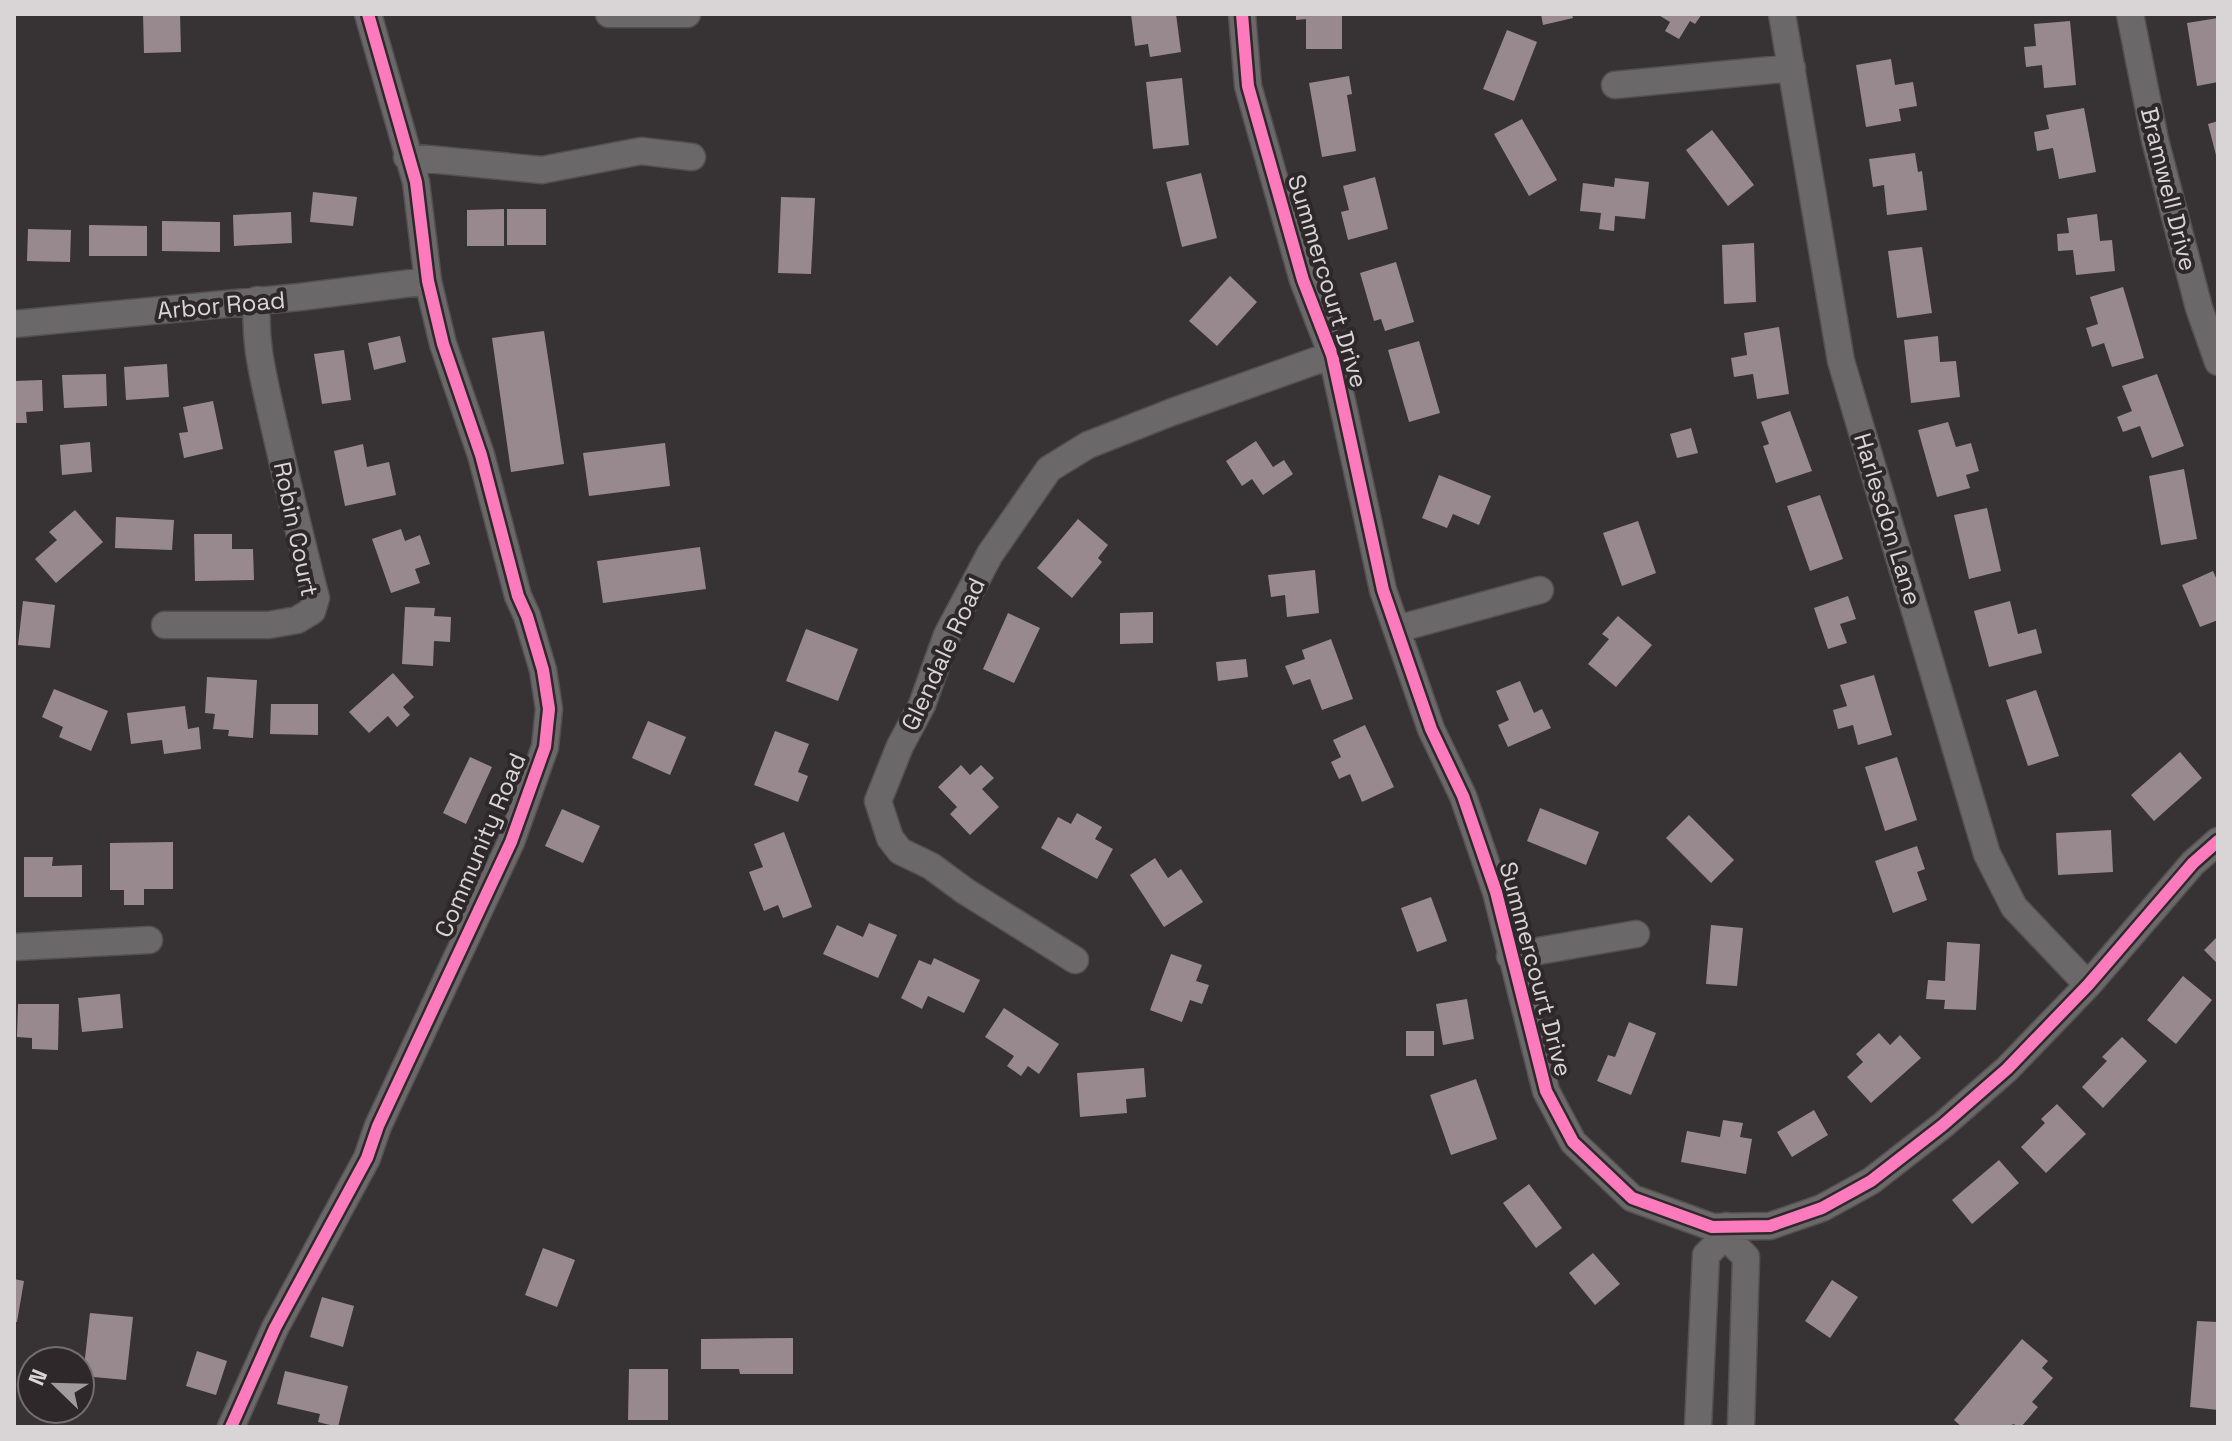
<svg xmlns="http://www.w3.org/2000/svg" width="2232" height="1441" font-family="'Space Grotesk',sans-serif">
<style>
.building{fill:#98898f}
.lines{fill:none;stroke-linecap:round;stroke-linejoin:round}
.street-casing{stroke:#535051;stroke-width:29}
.street{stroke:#6b6869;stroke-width:26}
.cycleway-casing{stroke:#2e282a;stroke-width:17}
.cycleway{stroke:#fd7abc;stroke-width:12}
.labels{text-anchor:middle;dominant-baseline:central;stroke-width:8;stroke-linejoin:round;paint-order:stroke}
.street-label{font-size:24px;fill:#d9d5d6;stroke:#2e282a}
</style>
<rect width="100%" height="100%" fill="#373335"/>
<!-- building -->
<path class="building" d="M143 14H180L181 52 144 53Z
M1131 14H1176L1181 52 1150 57 1148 44 1135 46Z
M1296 14H1342V49H1306V19L1296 20Z
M1541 14H1572L1573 18 1543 25Z
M1657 14H1702L1695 24 1690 21 1679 39 1665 31 1670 22Z
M2218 18V82L2197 86 2187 23Z
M2070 21 2076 85 2044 88 2042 65 2026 67 2024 47 2036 46 2034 24Z
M1507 30 1537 42 1514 101 1483 89Z
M1891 59 1895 85 1913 82 1917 106 1899 109 1901 121 1866 127 1856 65Z
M1349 76 1352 94 1347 95 1356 151 1322 157 1309 83Z
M1182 78 1189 145 1153 149 1146 82Z
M2084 108 2096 172 2059 179 2053 148 2037 151 2034 132 2049 129 2046 115Z
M1522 119 1557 180 1529 196 1494 134Z
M2218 121V159H2217L2208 124Z
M1712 130 1754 185 1728 206 1686 150Z
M1915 153 1918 172 1922 171 1927 210 1887 215 1884 185 1873 187 1869 159Z
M1201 173 1217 238 1182 247 1166 182Z
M1375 177 1388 229 1348 240 1341 212 1349 210 1343 186Z
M1615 178 1649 182 1645 219 1615 216 1614 231 1599 229 1601 213 1580 211 1583 183 1614 187Z
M313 192 357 197 353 226 310 222Z
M781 197 815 198 811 274 778 273Z
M504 209V246H467V210Z
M507 209H546V245H507Z
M291 212 292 243 234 246 233 215Z
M2097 214 2100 241 2112 240 2115 271 2076 275 2073 250 2058 251 2057 234 2069 233 2067 218Z
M162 221 220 222V252L162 251Z
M89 225 147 226V256H89Z
M28 229 71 230 70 262 27 261Z
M1754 243 1756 302 1724 304 1722 245Z
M1922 247 1932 313 1897 318 1888 251Z
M1396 262 1414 322 1385 331 1381 319 1374 321 1360 273Z
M1230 276 1257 302 1217 346 1189 321Z
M2123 287 2144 358 2112 367 2104 343 2092 347 2086 328 2098 324 2090 297Z
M1779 327 1789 394 1757 399 1753 374 1734 377 1731 358 1747 355 1744 333Z
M544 331 564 464 511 472 492 338Z
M400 336 406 362 374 370 368 343Z
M1938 336 1940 362 1956 361 1960 397 1911 403 1904 340Z
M1419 341 1440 413 1409 422 1388 350Z
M344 350 351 400 322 404 314 354Z
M167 364 169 397 126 400 124 367Z
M106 374 107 406 64 408 62 375Z
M2157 374 2184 446 2152 458 2140 426 2123 432 2117 417 2132 411 2122 386Z
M42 380 43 411 26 412 27 423H14V381Z
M213 401 223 449 184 458 179 433 188 432 183 407Z
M1790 411 1812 471 1776 483 1763 446 1769 444 1761 422Z
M1948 422 1956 447 1971 443 1979 471 1966 475 1970 488 1937 497 1918 430Z
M1691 428 1698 453 1677 458 1670 434Z
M1256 441 1273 467 1284 460 1293 474 1263 495 1252 479 1242 486 1226 461Z
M90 442 92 472 62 475 60 445Z
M665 443 670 486 589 496 583 453Z
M363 444 367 467 389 462 396 495 345 506 334 451Z
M2184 469 2197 539 2161 545 2149 476Z
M1439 475 1491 496 1479 525 1453 514 1447 528 1422 518Z
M1820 495 1843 559 1810 571 1787 506Z
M1987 508 2001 571 1969 579 1954 515Z
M75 510 103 542 56 583 35 559 57 540 49 532Z
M116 517 174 520 172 550 115 548Z
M1078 519 1108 545 1098 558 1102 562 1072 598 1037 568Z
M1638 521 1656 573 1622 586 1603 533Z
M401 529 405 541 420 535 430 564 415 569 420 583 391 593 372 539Z
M194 534H232V549H253L254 580 195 581Z
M700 547 706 589 603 603 597 561Z
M1315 570 1319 613 1287 617 1285 595 1271 597 1268 575Z
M2213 571 2218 582V620L2200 627 2182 585Z
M1848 596 1856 619 1840 624 1847 643 1828 649 1814 608Z
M23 601 55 605 50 648 18 645Z
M2010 601 2018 634 2036 629 2042 653 1989 667 1974 611Z
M405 607 435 608 434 616 451 617 450 642 434 641 433 666 402 664Z
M1153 612V643L1120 644V613Z
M1008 613 1040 628 1014 683 983 669Z
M1618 616 1652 645 1616 687 1588 664 1609 639 1602 634Z
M806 629 858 649 838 701 786 681Z
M1331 639 1353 699 1322 710 1310 679 1293 685 1285 666 1305 659 1302 650Z
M1246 659 1248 677 1218 681 1216 662Z
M393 673 414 697 403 707 410 715 397 727 388 716 369 733 349 712Z
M1874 675 1892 735 1858 745 1853 725 1838 729 1833 710 1847 706 1840 685Z
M207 677 257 680 253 738 228 736 229 730 213 729 215 714 205 713Z
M1520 681 1534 713 1542 709 1551 728 1508 747 1498 725 1509 720 1496 691Z
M54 689 108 711 91 751 59 737 63 727 42 717Z
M2036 690 2059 756 2028 766 2006 700Z
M271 704H318V735L270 734Z
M185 706 188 729 199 727 201 749 164 754 162 740 131 744 127 713Z
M648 721 686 737 670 775 632 758Z
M1365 725 1394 787 1362 802 1350 774 1339 779 1331 762 1341 757 1333 740Z
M775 731 809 744 798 772 808 776 798 802 754 785Z
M2180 752 2202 778 2154 821 2131 795Z
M470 757 492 767 466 824 443 813Z
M1897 757 1917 820 1885 831 1865 767Z
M961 765 970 775 981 765 994 778 982 789 999 807 970 835 950 814 957 807 938 787Z
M1540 808 1599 832 1586 865 1527 841Z
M562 809 600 826 583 863 545 846Z
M1077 813 1102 827 1095 839 1113 849 1097 879 1041 848 1058 817 1071 824Z
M1689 815 1734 860 1711 883 1666 838Z
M2111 830 2113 872 2058 875 2056 833Z
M784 832 812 907 783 918 778 905 764 911 749 872 763 867 754 844Z
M173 842V889H144V905H124V890H110V843Z
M1917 846 1925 869 1917 872 1927 900 1893 913 1875 861Z
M24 857H53L52 866 82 865V897H24Z
M1155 858 1168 878 1181 869 1203 902 1164 927 1130 875Z
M1431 897 1447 941 1417 952 1401 908Z
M869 923 897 935 878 978 823 954 837 925 863 937Z
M1711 925 1743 928 1737 986 1706 984Z
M2218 936V964L2204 950Z
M1947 942 1980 944 1976 1010 1944 1009 1945 1000 1926 999 1928 980 1945 981Z
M1171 954 1202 965 1196 981 1209 985 1202 1004 1190 1000 1182 1022 1150 1010Z
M934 958 980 980 964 1013 928 996 922 1009 901 998 919 960 931 965Z
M2183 976 2212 1000 2176 1044 2147 1020Z
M120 994 123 1028 82 1032 78 998Z
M1467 999 1474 1039 1443 1045 1436 1004Z
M18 1004H59L58 1050 32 1049V1038L17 1037Z
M1004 1008 1059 1044 1039 1074 1028 1066 1021 1076 1007 1066 1014 1056 985 1037Z
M1629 1022 1656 1033 1631 1095 1597 1081 1608 1055 1615 1057Z
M1406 1031H1434V1056H1406Z
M1879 1033 1890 1045 1900 1035 1921 1058 1871 1103 1847 1077 1863 1062 1856 1054Z
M2122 1037 2147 1061 2103 1108 2082 1087 2107 1061 2102 1057Z
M1144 1068 1146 1097 1126 1099 1127 1113 1080 1117 1077 1073Z
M1476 1079 1497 1139 1451 1155 1430 1095Z
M2057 1104 2086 1134 2046 1173 2021 1147 2045 1123 2041 1119Z
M1814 1110 1828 1135 1792 1157 1777 1132Z
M1723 1120 1743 1123 1740 1137 1752 1139 1746 1174 1681 1162 1687 1131 1720 1137Z
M1999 1160 2019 1183 1972 1224 1952 1200Z
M1529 1184 1562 1228 1536 1248 1503 1203Z
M543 1248 575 1260 557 1307 525 1295Z
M1593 1253 1620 1284 1595 1305 1569 1273Z
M14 1279 24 1281 17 1322H14Z
M1832 1280 1858 1297 1830 1338 1805 1321Z
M322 1297 354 1306 343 1347 310 1337Z
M90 1313 133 1317 126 1380 83 1376Z
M2197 1321 2218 1322V1410L2190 1407Z
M793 1338V1374H740L739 1369H701V1339Z
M2022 1339 2048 1361 2042 1368 2053 1378 2032 1402 2038 1407 2021 1427 2013 1424 2010 1427H1962L1954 1420Z
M197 1351 227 1361 216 1395 186 1386Z
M629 1369H668V1420H628Z
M285 1371 348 1386 338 1427 318 1422 320 1414 277 1404Z"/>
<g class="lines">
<defs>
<path id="street" d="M609 14H687
M1242 14 1248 86 1303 280 1332 355 1383 590 1431 729 1463 796 1496 892 1546 1091 1573 1142 1632 1198 1712 1227 1770 1226 1822 1208 1871 1181 1943 1125 2007 1069 2088 985 2193 863 2218 841
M1782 14 1841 361 1987 854 2014 907 2088 985
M2130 14 2155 140 2199 308 2218 362
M1615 85 1792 68
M407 157 542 170 641 151 692 157
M14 324 300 297 428 281
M165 625H269L297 620 312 611 316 598C300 537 286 477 272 416 263 375 254 343 257 300
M1397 629 1540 590
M14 947 149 940
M1510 956 1636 934
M1075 960 965 891 931 866 900 851 890 838 878 801 900 746 922 705 947 635 990 554 1049 469 1088 445 1172 412 1332 355
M1725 1236 1746 1257 1741 1427
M231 1427 275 1328 367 1158 378 1126 511 842 545 747 549 709 543 670 527 616 518 596 481 455 443 344 428 281 416 182 368 14
M1698 1427 1706 1255 1725 1236 1726 1226"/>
</defs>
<!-- street casing -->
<use href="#street" class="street-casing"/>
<!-- street -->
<use href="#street" class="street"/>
<defs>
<path id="cycleway" d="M1242 14 1248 86 1303 280 1332 355 1383 590 1431 729 1463 796 1496 892 1546 1091 1573 1142 1632 1198 1712 1227 1770 1226 1822 1208 1871 1181 1943 1125 2007 1069 2088 985 2193 863 2218 841
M231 1427 275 1328 367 1158 378 1126 511 842 545 747 549 709 543 670 527 616 518 596 481 455 443 344 428 281 416 182 368 14"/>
</defs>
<!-- cycleway casing -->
<use href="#cycleway" class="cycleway-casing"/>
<!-- cycleway -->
<use href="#cycleway" class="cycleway"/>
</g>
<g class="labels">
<!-- street labels -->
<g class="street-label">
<text transform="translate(2169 189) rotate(76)">Bramwell Drive</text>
<text transform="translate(1328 281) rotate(73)">Summercourt Drive</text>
<text transform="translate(221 305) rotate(-5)">Arbor Road</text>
<text transform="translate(1888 519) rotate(73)">Harlesdon Lane</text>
<text transform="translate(296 529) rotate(78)">Robin Court</text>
<text transform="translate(943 654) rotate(-65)">Glendale Road</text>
<text transform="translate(480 845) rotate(-67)">Community Road</text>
<text transform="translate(1536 969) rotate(75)">Summercourt Drive</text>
</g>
</g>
<!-- border -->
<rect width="2232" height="1441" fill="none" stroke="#d9d5d6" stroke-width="32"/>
<!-- north arrow -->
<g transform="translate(56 1385) rotate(293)"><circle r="38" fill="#2e282a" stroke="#726d6f" stroke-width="2"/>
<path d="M0-6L14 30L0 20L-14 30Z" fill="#a09c9e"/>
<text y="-12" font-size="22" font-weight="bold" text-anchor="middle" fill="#d9d5d6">N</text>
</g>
</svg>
